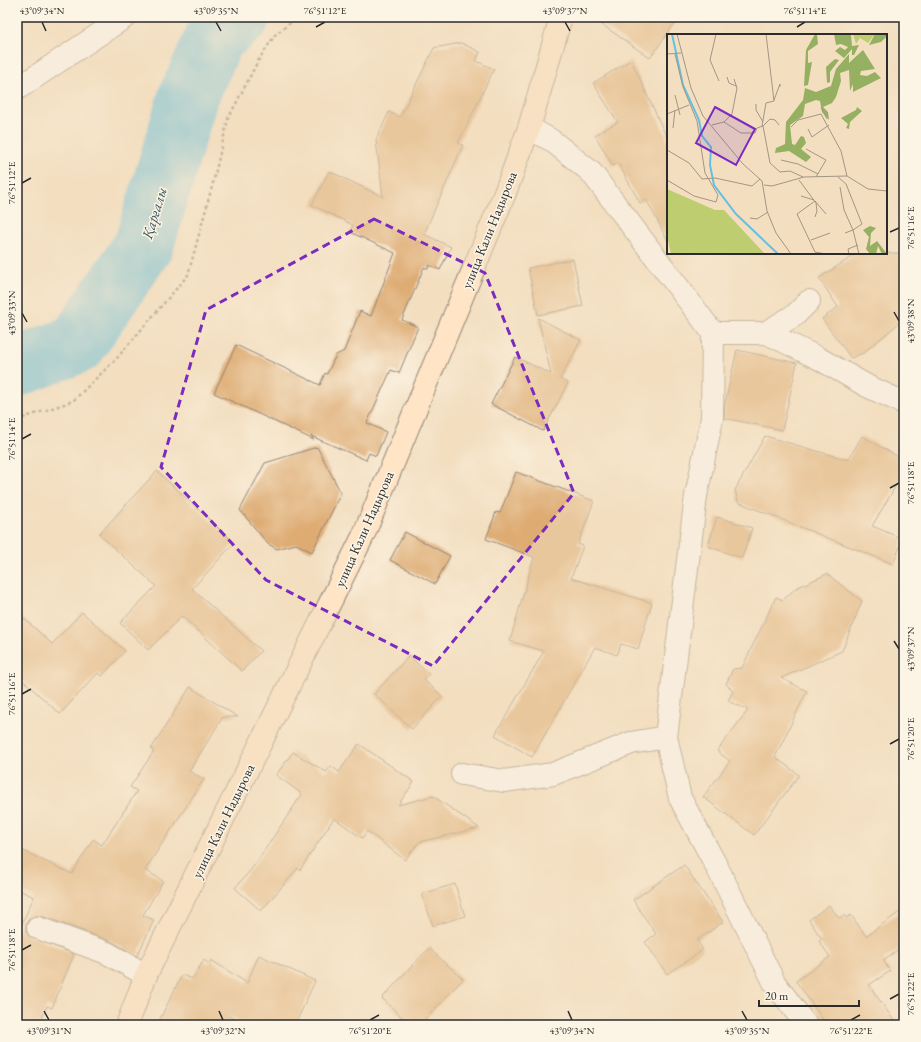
<svg xmlns="http://www.w3.org/2000/svg" width="921" height="1042" font-family="'EB Garamond',serif">
<style>
.lines{fill:none;stroke-linecap:round;stroke-linejoin:round}
.river{stroke:#64c0e2;stroke-width:60}
.building{fill:#deac73}
.street-casing{stroke:#8f8476;stroke-width:24}
.secondary-casing{stroke:#8f8476;stroke-width:24}
.path{stroke:#8f8476;stroke-width:2.5;stroke-dasharray:3 3;stroke-linecap:butt}
.street{stroke:#fff;stroke-width:22}
.secondary{stroke:#ffe4c6;stroke-width:22}
.marked{fill:none;stroke:#7b2cbf;stroke-width:3;stroke-dasharray:8 5;stroke-linejoin:round}
.ticks{fill:none;stroke:#2b2b2b;stroke-width:1.5}
.labels{text-anchor:middle;dominant-baseline:central;stroke-width:3;stroke-linejoin:round;paint-order:stroke}
.street-label{font-size:14px;fill:#2b2b2b;stroke:#fcf5e5}
.water-label{font-size:15px;font-style:italic;fill:#3c5862;stroke:#fcf5e5}
.inset-river{fill:none;stroke:#64c0e2;stroke-width:2}
.inset-road{fill:none;stroke:#a39684;stroke-width:1}
.view{fill:#7b2cbf;fill-opacity:0.15;stroke:#7b2cbf;stroke-width:2}
.inset-edge{fill:none;stroke:#2b2b2b;stroke-width:2}
.neatline{fill:none;stroke:#2b2b2b;stroke-width:1.5}
.ticks-label{font-size:10px;text-anchor:middle;fill:#2b2b2b}
</style>
<rect width="100%" height="100%" fill="#fcf5e5"/>
<filter id="ink" filterUnits="userSpaceOnUse"><feTurbulence type="fractalNoise" baseFrequency=".025" numOctaves="2"/><feDisplacementMap in="SourceGraphic" scale="8" xChannelSelector="R" yChannelSelector="G"/><feConvolveMatrix kernelMatrix="1 2 1 2 8 2 1 2 1" color-interpolation-filters="sRGB"/></filter>
<filter id="wash" filterUnits="userSpaceOnUse"><feTurbulence type="fractalNoise" baseFrequency=".012" numOctaves="4" result="noise"/><feDisplacementMap in="SourceGraphic" scale="16" xChannelSelector="R" yChannelSelector="G"/><feGaussianBlur stdDeviation="0.9" result="paint"/><feColorMatrix in="noise" values="0 0 0 0 0 0 0 0 0 0 0 0 0 0 0 0 0 1.4 0 .05"/><feComposite in="paint" operator="in"/></filter>
<g filter="url(#wash)">
<rect width="100%" height="100%" fill="#f3dec0"/>
<g class="lines">
<!-- river -->
<path class="river" d="M17 367 77 344 144 245 188 97 215 37 240 17"/>
</g>
<g id="blocks">
<!-- building -->
<path class="building" d="M591 17H679L650 58Z
M461 43 480 52 476 61 494 69 458 143 463 145 424 234 451 247 440 270 429 265 428 269 424 267 402 320 418 327 399 373 391 370 367 423 386 432 376 456 369 453 366 460 311 436 314 440 214 393 236 345 320 385 325 373 327 374 336 355 344 351 360 311 371 316 395 253 350 232 353 225 312 205 329 171 383 197 376 140 389 112 400 117 434 48Z
M631 60 668 140V241L646 199 640 203 618 163 613 166 595 135 618 122 593 83Z
M858 253H904V319L863 353 851 358 822 319 838 307 819 278Z
M573 259 583 306 538 315 528 268Z
M538 318 581 340 560 379 568 383 543 431 491 404 515 357 551 374Z
M737 350 797 363 782 430 724 418 725 403Z
M765 436 848 460 862 436 904 460V472L872 526 903 539 893 564 738 502 735 490Z
M317 447 341 493 312 552 296 544 277 549 268 544 240 510 265 463Z
M157 471 234 543 192 589 261 651 242 671 182 616 148 650 120 623 156 586 99 534Z
M516 472 594 501 578 544 583 546 571 578 652 603 638 649 621 644 617 655 595 647 532 757 495 735 544 651 510 641 534 557 486 539 496 512 500 513Z
M717 517 752 528 742 558 708 546Z
M405 532 450 556 435 584 390 560Z
M827 574 862 601 842 651 781 678 807 691 775 757 799 775 754 835 703 797 730 761 717 751 748 710 728 701 733 691 726 684 733 669 742 668 776 597 783 600 796 588Z
M17 612 52 644 82 612 125 651 102 676 98 673 60 714 17 675Z
M409 656 429 674 424 680 442 696 412 729 374 694Z
M190 687 238 717H223L189 771 204 779 145 870 163 881 143 915 154 920 137 956 111 941 42 916H36L30 918 26 924V931L29 936 74 954 52 1008 47 1006 39 1025H17V934L34 897 17 889V848L72 874 93 839 102 845 137 791 130 787 154 751 151 749Z
M359 744 414 782 398 805 433 796 479 828 419 842 405 860 367 831 362 838 334 818 300 870 298 868 261 911 235 888 254 866 302 794 276 775 293 752 326 772 331 766 339 772Z
M684 865 723 922 697 940 703 950 667 974 645 942 656 934 633 900Z
M455 884 465 916 433 926 422 894Z
M829 905 839 918 844 915 846 918 851 915 866 936 904 909V946L883 960 890 971 869 985 897 1025H827L796 981 830 957 819 941 822 939 809 920Z
M429 948 463 979 420 1025H410L382 998Z
M259 955 315 981 295 1025H250L229 1016 225 1025H157L182 975 192 979 204 960 209 964 211 960 247 983Z"/>
</g>
</g>
<g filter="url(#ink)">
<use href="#blocks" fill-opacity="0" stroke="#8f8476" stroke-width="1"/>
<g class="lines">
<defs>
<path id="street" d="M17 89 125 17
M529 128 551 140 591 172 713 333H767L818 358 867 386 904 403
M713 333 712 418 696 496 666 737 680 798 718 869 774 982 806 1025
M765 333 795 315 809 301
M462 774 504 781 553 774 631 743 666 737
M38 928 107 953 146 975"/>
<path id="secondary" d="M127 1025 146 975 364 534 505 193 529 128 561 17"/>
</defs>
<!-- street casing -->
<use href="#street" class="street-casing"/>
<!-- secondary casing -->
<use href="#secondary" class="secondary-casing"/>
<!-- path -->
<path class="path" d="M17 420 73 401 117 358 188 275 213 183 228 119 258 61 275 35 298 17"/>
<!-- street -->
<use href="#street" class="street"/>
<!-- secondary -->
<use href="#secondary" class="secondary"/>
</g>
</g>
<!-- marked area -->
<path d="M0 0H921V1042H0ZM374 219 485 273 574 493 433 666 266 580 161 467 206 310Z" fill="#f3dec0" fill-opacity=".55" fill-rule="evenodd"/>
<path class="marked" d="M374 219 485 273 574 493 433 666 266 580 161 467 206 310Z"/>
<!-- ticks -->
<path class="ticks" d="M42 22 46 31M216 22 221 31M565 22 570 31M316 27 325 22M797 27 805 22M22 183 31 178M890 232 899 228M894 312 899 321M22 313 27 322M22 439 31 434M890 488 899 483M894 641 899 649M22 694 31 689M890 744 899 739M22 950 31 945M890 999 899 994M44 1011 49 1020M219 1011 223 1020M568 1011 572 1020M742 1011 747 1020M370 1020 379 1015M851 1020 860 1015"/>
<g class="labels">
<!-- street labels -->
<g class="street-label">
<text transform="translate(489 230) rotate(-68)">улица Кали Надырова</text>
<text transform="translate(364 529) rotate(-66)">улица Кали Надырова</text>
<text transform="translate(223 821) rotate(-64)">улица Кали Надырова</text>
</g>
<!-- water labels -->
<g class="water-label">
<text transform="translate(154 213) rotate(-73)">Қарғалы</text>
</g>
</g>
<!-- overview -->
<g transform="translate(667 34)">
<rect width="220" height="220" fill="#f3dec0"/>
<path d="M186 0H208L201 9 193 4 189 10ZM0 155 48 176H57L98 220H4L0 202Z" fill="#becd6f"/>
<path d="M148 0H150L151 10 141 17V29L145 28 141 51 137 52 139 16ZM167 0H184L185 12 192 11 187 21H185V15L177 24 168 17 173 13 178 16 181 13 174 10 169 11ZM208 0H220V2L214 8 202 11ZM196 16 208 35 194 37 193 41 200 42 208 38 214 44 186 58V50L183 57 182 36 173 39 174 47 169 63 165 69 156 73 161 78 162 86 155 78 153 67 149 66 138 70 136 82 123 91 125 110 128 111 134 102 137 103 139 109 134 115 144 123 139 128 122 117 108 119 109 114 118 110 119 88 136 66 138 54 149 58 164 52 169 35 182 20V29ZM168 25 172 26 163 38V48L160 49 159 33ZM190 73 195 77 183 88 182 95 179 94 181 90 174 84 189 76ZM203 192 209 194 204 199 203 212 210 207 220 220H215L211 212 209 220H203L199 215 202 203 196 196Z" fill="#96b062"/>
<path class="inset-river" d="M5 0 16 51 32 86 35 102 44 113 43 131 47 151 69 180 111 220"/>
<path class="inset-road" d="M10 0 24 54 36 82 76 130 95 147 100 177 109 199 124 220M49 0 43 26 52 47M99 0 107 67M0 20 14 19M60 43 62 49 69 52M8 61 13 81M107 66 113 50V53M89 70V76L96 88M154 73 160 85M0 80 22 71M57 88 74 99H88L90 94 96 92 103 129 113 138 123 137 136 143M45 91 57 88 65 80 70 54 67 45M95 92 99 69 107 67M96 92 103 85 108 86 112 91M124 93 131 86 154 80 174 117 180 142M6 94 8 76M141 95 145 103 162 91M139 115 159 126 149 143M0 116 22 129 35 145 48 144 85 152 93 145M114 126 131 130 151 140M171 143 179 150 195 190 186 196 192 220M0 146 27 162 49 168 51 161 38 139 30 87 16 53 8 20M132 146 149 169 150 177 148 183M97 151 105 152 137 143 180 142 201 155 220 157M173 153 177 176 186 196 178 199M134 162 147 166M159 180 148 167 130 180 148 218 159 220M83 184 90 185 101 178M144 206 163 199M182 220 181 215 191 211"/>
<path class="view" d="M48 73 88 95 69 131 29 109Z"/>
<rect width="220" height="220" class="inset-edge"/>
</g>
<!-- margin -->
<rect width="921" height="1042" fill="none" stroke="#fcf5e5" stroke-width="44"/>
<!-- scale -->
<path d="M759 1000v6h100v-6" fill="none" stroke="#2b2b2b" stroke-width="2"/>
<text x="765" y="1000" font-size="12" fill="#2b2b2b" stroke="#fcf5e5" stroke-width="3" paint-order="stroke">20 m</text>
<rect x="22" y="22" width="877" height="998" class="neatline"/>
<g class="ticks-label">
<text x="42" y="14">43°09'34"N</text>
<text x="216" y="14">43°09'35"N</text>
<text x="325" y="14">76°51'12"E</text>
<text x="565" y="14">43°09'37"N</text>
<text x="805" y="14">76°51'14"E</text>
<text transform="translate(11 183) rotate(-90)" y="4">76°51'12"E</text>
<text transform="translate(910 228) rotate(-90)" y="4">76°51'16"E</text>
<text transform="translate(11 313) rotate(-90)" y="4">43°09'33"N</text>
<text transform="translate(910 321) rotate(-90)" y="4">43°09'38"N</text>
<text transform="translate(11 439) rotate(-90)" y="4">76°51'14"E</text>
<text transform="translate(910 483) rotate(-90)" y="4">76°51'18"E</text>
<text transform="translate(910 649) rotate(-90)" y="4">43°09'37"N</text>
<text transform="translate(11 694) rotate(-90)" y="4">76°51'16"E</text>
<text transform="translate(910 739) rotate(-90)" y="4">76°51'20"E</text>
<text transform="translate(11 950) rotate(-90)" y="4">76°51'18"E</text>
<text transform="translate(910 994) rotate(-90)" y="4">76°51'22"E</text>
<text x="49" y="1034">43°09'31"N</text>
<text x="223" y="1034">43°09'32"N</text>
<text x="370" y="1034">76°51'20"E</text>
<text x="572" y="1034">43°09'34"N</text>
<text x="747" y="1034">43°09'35"N</text>
<text x="851" y="1034">76°51'22"E</text>
</g>
</svg>
